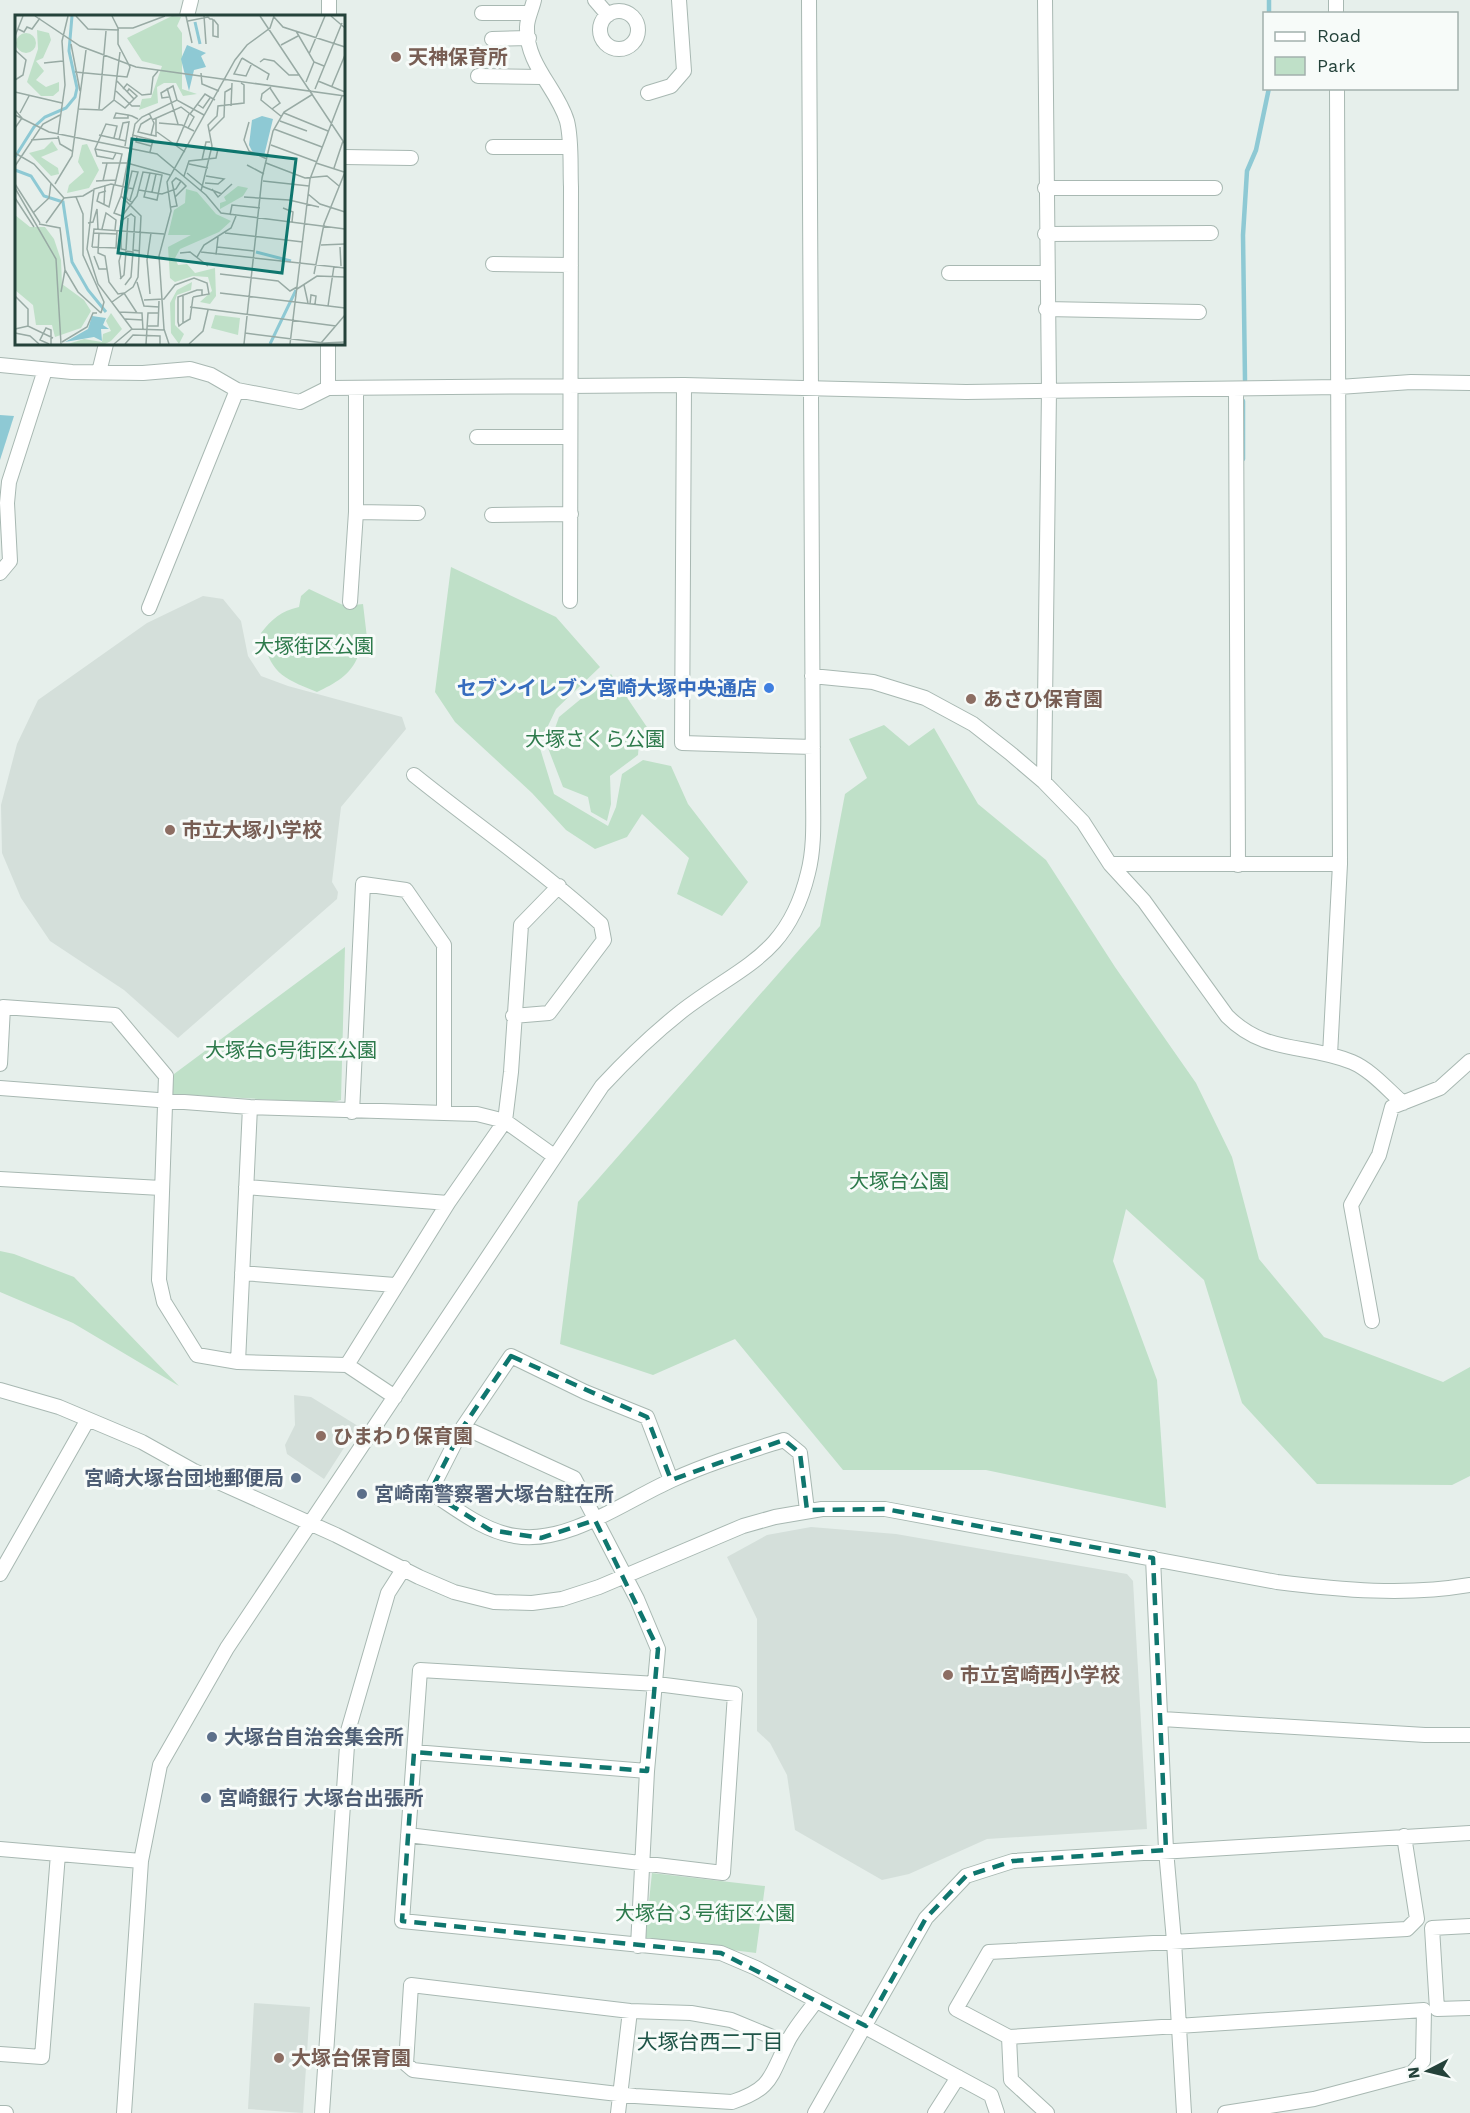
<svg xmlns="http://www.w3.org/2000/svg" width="1470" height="2113" font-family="'Work Sans','Noto Sans JP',sans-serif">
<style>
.built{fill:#d4dfda}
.green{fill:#bfe0c8}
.water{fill:#8ec9d4}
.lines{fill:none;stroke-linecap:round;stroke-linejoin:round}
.stream{stroke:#8ec9d4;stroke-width:4.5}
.minor-casing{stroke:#a8b8b2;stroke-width:16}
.minor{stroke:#fff;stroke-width:14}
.marked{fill:none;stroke:#0f766e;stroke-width:4.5;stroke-dasharray:12 8;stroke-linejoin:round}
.education-dot{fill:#8d6e63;stroke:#f7fbf9;stroke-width:2}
.shop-dot{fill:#3f7fe0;stroke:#f7fbf9;stroke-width:2}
.service-dot{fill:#5c6f8a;stroke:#f7fbf9;stroke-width:2}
.labels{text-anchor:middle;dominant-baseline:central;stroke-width:6;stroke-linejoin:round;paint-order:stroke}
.education-label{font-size:20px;font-weight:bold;fill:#785e54;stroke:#f7fbf9;text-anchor:start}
.park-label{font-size:20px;fill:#2d7a4b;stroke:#f7fbf9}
.shop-label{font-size:20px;font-weight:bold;fill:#366cbe;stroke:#f7fbf9;text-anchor:end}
.service-label{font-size:20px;font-weight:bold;fill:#4e5e75;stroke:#f7fbf9;text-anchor:start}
.neighbourhood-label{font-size:21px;fill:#1f5548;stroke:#f7fbf9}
.inset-river{fill:none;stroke:#8ec9d4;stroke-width:3}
.inset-road{fill:none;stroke:#98aaa4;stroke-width:1.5}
.view{fill:#0f766e;fill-opacity:0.15;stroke:#0f766e;stroke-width:3}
.inset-edge{fill:none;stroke:#24423a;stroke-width:3}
</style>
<rect width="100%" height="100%" fill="#e6efeb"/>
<!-- built -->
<path class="built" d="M203 596 223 599 241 621 248 656 261 676 288 686 402 717 406 729 341 807 332 882 338 892 337 899 178 1038 124 990 50 941 21 898 2 853 1 805 17 744 38 700 147 623Z
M294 1395 311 1397 358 1426 324 1479 287 1454 285 1445 295 1425Z
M811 1527 896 1534 1127 1574 1133 1581 1147 1829 987 1839 909 1874 882 1880 795 1830 787 1775 770 1743 757 1731V1619L727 1557 767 1535Z
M254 2003 310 2007 303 2113 248 2109Z"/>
<!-- green -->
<path class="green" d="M451 567 556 617 600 667 556 709 539 745 554 794 608 826 616 807 622 774 643 760 671 766 688 804 748 882 722 916 677 894 689 858 642 814 627 837 595 849 566 830 532 793 455 722 435 692Z
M309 589 345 606 363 604 369 655 358 656C351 675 334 684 317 692 280 677 271 673 261 633 272 619 281 611 299 607L301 596Z
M611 674 653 736 639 742 638 755 610 776 611 804 607 821 591 812 588 797 563 787 548 748 559 717Z
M884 725 909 746 934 728 978 804 1046 860 1115 967 1196 1083 1232 1157 1259 1259 1324 1337 1443 1382 1470 1367V1476L1452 1485 1317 1484 1242 1403 1204 1280 1126 1209 1113 1261 1157 1380 1166 1508 986 1470H843L735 1339 653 1375 560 1344 578 1202 820 926 845 794 867 778 849 739Z
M345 947 341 1100 328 1103 172 1094 174 1074Z
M0 1251 14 1254 74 1277 179 1386 73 1323 0 1292Z
M652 1873 765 1886 756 1953 645 1939Z"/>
<!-- water -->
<path class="water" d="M0 415 14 416 0 460Z"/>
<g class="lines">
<!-- stream -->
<path class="stream" d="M1269 0V14
M1245 380 1243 235 1247 171 1256 150 1269 88
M1243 459V401"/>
<defs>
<path id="minor" d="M329 0V16
M534 0C532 9 527 19 527 27 526 65 557 88 567 121 572 141 570 166 571 187L570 601
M595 0 608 15
M1336 0V14
M600 30a19 19 0 1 1 38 0a19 19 0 1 1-38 0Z
M482 13H530
M187 16 191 0
M492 39 529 38
M478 76 541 77
M648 93 671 86 684 71 679 0
M493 147H569
M344 157 411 158
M1045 188H1215
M1045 234 1211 233
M493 264 571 265
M949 273H1046
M1046 309 1199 312
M0 365 72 372 143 373 190 369 211 375 237 390 300 402 328 388 684 385 966 392 1339 387 1411 382 1470 383
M99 372 106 344
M684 385 682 743 813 747
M328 388V344
M1236 389 1238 865
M477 437H570
M356 512 418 513
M492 515 571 514
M0 573 10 561 7 503 9 482 45 370
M350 602 356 512V388
M149 608 237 390
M812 676 873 682 925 698 973 724 1010 753 1044 782 1083 822 1110 864 1144 901 1227 1016C1266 1055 1306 1043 1352 1062 1371 1070 1388 1090 1403 1103
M414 775C476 825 542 870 601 924L604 940 549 1013 513 1016
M1044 782 1049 390 1045 0
M1110 864H1340
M1330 1055 1340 864 1337 88
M0 1064 3 1007 115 1015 166 1076 159 1280 164 1302 197 1355 238 1362 347 1365 395 1397
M0 1088 250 1107 477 1114 505 1121 554 1156
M352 1112 363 884 406 890 444 945V1113
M0 1179 161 1188
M246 1187 448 1203
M242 1273 395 1285
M1372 1321 1351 1205 1379 1155 1392 1107 1440 1088 1470 1061
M238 1362 250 1107
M347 1365 448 1203 505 1121 511 1072 521 925 559 886
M0 1390 59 1407 142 1442 194 1471 336 1535 419 1577 454 1592 494 1602 532 1603 562 1599 599 1587 743 1526 775 1517 822 1509H885L1277 1582C1341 1590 1406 1596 1470 1585
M463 1427 574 1478 637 1599 658 1649 647 1771 638 1946
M671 1480 647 1417 585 1392 511 1356 463 1427 430 1492C457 1509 483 1531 515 1536 567 1545 625 1501 672 1480 709 1463 746 1452 784 1440L800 1453 807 1510
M1153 1558 1166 1850 1174 1941 1184 2113
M0 1574 87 1421
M1162 1719 1425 1735H1470
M414 1752 647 1771
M408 1835 723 1873 735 1694 657 1684 420 1670C414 1754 408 1837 402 1921L721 1953 756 1968 991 2095 997 2113
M0 1849 141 1861
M1470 1926 1432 1928 1437 2009 1470 2008
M1009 2037 1011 2080 1047 2113
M787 2043 731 2020 691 2013 630 2011 411 1985 406 2064 413 2070 635 2096 732 2102C772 2089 770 2077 787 2043 794 2028 807 2014 816 2001
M0 2054 42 2057 58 1854
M0 2113H6
M124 2113 141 1861 160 1765 227 1648 602 1086C627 1059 653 1034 682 1011 742 965 788 956 808 873 815 846 813 818 813 790L809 0
M322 2113 348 1731 388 1593 404 1568
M618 2113 630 2011
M815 2113 926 1918 966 1876 1013 1861 1470 1833
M935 2113 958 2077
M1225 2113 1314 2099 1412 2073 1423 2061 1424 2010 1009 2037 956 2009 989 1952 1407 1929 1417 1919 1404 1836"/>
</defs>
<!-- minor casing -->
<use href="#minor" class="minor-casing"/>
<!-- minor -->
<use href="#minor" class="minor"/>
</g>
<!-- marked area -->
<path class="marked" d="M511 1356 647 1417 671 1480 784 1440 800 1453 807 1510 885 1509 1153 1558 1166 1850 1013 1861 966 1876 926 1918 866 2026 721 1953 402 1921 414 1752 647 1771 658 1649 595 1520 541 1538 490 1530 430 1492 463 1427Z"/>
<!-- markers -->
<g class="education-dot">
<circle cx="396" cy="57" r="6"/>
<circle cx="971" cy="699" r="6"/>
<circle cx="170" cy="830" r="6"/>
<circle cx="321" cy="1436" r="6"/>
<circle cx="948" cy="1675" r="6"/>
<circle cx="279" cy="2058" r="6"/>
</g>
<circle class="shop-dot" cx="769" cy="688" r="6"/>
<g class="service-dot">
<circle cx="296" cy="1478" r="6"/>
<circle cx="362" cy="1494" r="6"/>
<circle cx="212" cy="1737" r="6"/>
<circle cx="206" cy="1798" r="6"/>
</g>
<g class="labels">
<!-- education labels -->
<g class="education-label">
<text x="408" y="57">天神保育所</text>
<text x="983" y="699">あさひ保育園</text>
<text x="182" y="830">市立大塚小学校</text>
<text x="333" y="1436">ひまわり保育園</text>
<text x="960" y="1675">市立宮崎西小学校</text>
<text x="291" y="2058">大塚台保育園</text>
</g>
<!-- park labels -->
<g class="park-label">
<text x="314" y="646">大塚街区公園</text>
<text x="595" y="739">大塚さくら公園</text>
<text x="291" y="1050">大塚台6号街区公園</text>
<text x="899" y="1181">大塚台公園</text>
<text x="705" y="1913">大塚台３号街区公園</text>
</g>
<!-- shop labels -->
<g class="shop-label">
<text x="757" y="688">セブンイレブン宮崎大塚中央通店</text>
</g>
<!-- service labels -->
<g class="service-label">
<text x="284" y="1478" text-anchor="end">宮崎大塚台団地郵便局</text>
<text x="374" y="1494">宮崎南警察署大塚台駐在所</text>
<text x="224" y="1737">大塚台自治会集会所</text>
<text x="218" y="1798">宮崎銀行 大塚台出張所</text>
</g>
<!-- neighbourhood labels -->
<g class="neighbourhood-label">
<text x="710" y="2041">大塚台西二丁目</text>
</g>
</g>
<!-- overview -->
<g transform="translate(15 15)">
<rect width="330" height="330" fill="#e6efeb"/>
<path d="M157 1 166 2 162 11 167 18V74L182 79 168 81 161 68H149L142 72 143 88 124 95 127 84 136 83 147 51 127 46 112 23ZM22 15 34 18 36 25 28 43 21 46 29 56 21 65 31 72 44 67V76L38 81H26L12 67 23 34ZM1 28a10 10 0 1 1 20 0a10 10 0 1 1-20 0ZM37 126 43 135 26 142 43 153 44 159 36 161 14 138 29 134ZM72 129 84 155 74 173 52 178 54 170 69 157 63 147 67 130ZM223 171 233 173 228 181 205 194V188L211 186 209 182ZM171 174 182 177 201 199 216 206 204 217 165 234 160 243 163 250 172 249 180 258 200 253 201 281 195 289 185 287 197 276 193 262 178 261 160 267 155 263 153 232 176 220H153L159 195 170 188ZM0 200 15 212H30L39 224 46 245 47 269 69 285 76 296 66 313 40 322 37 310H21L18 290 0 275ZM177 267 176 275 162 280 160 286V310L169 319 164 329 156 318 155 288 162 275ZM96 298 107 314 96 326 90 329H53L69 324 87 327 88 319 96 316 91 306ZM200 300 225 303 223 320 196 313Z" fill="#bfe0c8"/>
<path d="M172 30 191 38 186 41 191 52 179 55 174 76 166 44ZM247 101 258 104 249 141 238 138 234 130 237 105ZM77 301 91 303 88 310 94 314H86L87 326 79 322 50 327 73 314Z" fill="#8ec9d4"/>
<path class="inset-river" d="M180 7 185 29M0 142 19 112 30 102 51 93 60 82 62 73 54 36 57 1M0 155 16 161 29 181 48 187 57 247 73 275 91 297M241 237 276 246M255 329 281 275"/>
<path class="inset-road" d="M20 1 65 31 121 52 330 81M61 1 73 14 104 15M171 1 177 28M189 1 191 29M245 1 330 129M316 1 330 13M259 2 268 12 330 32M173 6 193 2 195 4H197L198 5H199L203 10V22L198 21V5M103 13H118L150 1M3 14 9 17 12 12 17 14 25 3M281 16 299 47 309 51M0 21 8 1M56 29 65 76M266 30 283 21M0 35 11 45 8 60 0 65M294 39 310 1M227 43 219 59 231 61 237 48M227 43 254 59 252 65M245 47 249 44 259 46 274 60H285M29 48 48 46M60 57 112 62 115 52 103 29V13L97 1M186 58 187 69 204 76M102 66 119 84M303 66 330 77M291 67 299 47M317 71 330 40M256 72 247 79 246 85 267 102M152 73 163 109M255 73 265 88 257 94M108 74 112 69 127 80 136 79 138 62 143 56M300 74 327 8M101 76 117 91H125M0 77 47 88M112 77 114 74 122 81 119 84M154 82 147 83 146 78 158 71 162 85M99 85 110 93 119 84M182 89 188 93 195 83M216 91 217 68M64 94 87 95 99 85 105 37M84 94 91 16M0 95 7 103 0 113M5 98 14 81M134 98 139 108 136 120 123 117 126 109 136 103M269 98 313 116M175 99 190 79 200 85M0 100 34 117 142 139 191 180 206 198 330 214M113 100V103H99L101 98 113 100 117 101 123 104M137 105 166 92 179 102 173 113M265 106 292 116M234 107 229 125 234 136 252 144M144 108 167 110 179 116M259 114 307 132M142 117 170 137M194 117 209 102 210 77 217 73M43 119 50 70 47 26 53 1M84 120 111 126M117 120 138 125 135 137M136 120 141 121V103M43 121 45 129 57 136M122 121 121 127 136 131M99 123 102 111 91 109 80 134 82 141 98 144 101 138M16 125 43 123M104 125 108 108 114 107 110 131M161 130 174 99M256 130 302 147M80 134 107 139 100 169M0 138 19 149 49 183M187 145 191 127H195M87 148H112L155 160M251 148 290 163 312 161 324 171M301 148 329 157M174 149 193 153M232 150 249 159M0 151 28 109 45 100M319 153 328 126M172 158 189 172 207 179M169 161 174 146 201 143 203 134 197 133M81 166 101 165M88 166 92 148M248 166 294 171M190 168 203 169 209 164 191 161M0 169 25 208M40 169 57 141 71 35M0 173 41 244 46 329M197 174 203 182 217 169M124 175 147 179 161 174 166 166M91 176 84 178 82 186 94 192 99 169M186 176 197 131 193 110 202 101 203 91 229 88V70L226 68M137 177 141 159M293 179 305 189 330 197M106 181 99 198 107 201 122 181 128 157 135 158 147 160 142 185 129 182 135 158M61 182 68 199V240L89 287 86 298M160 182 171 171 166 166M229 182 274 185 304 192M0 183 19 212M49 183 68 181 78 175M115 185 123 157 117 156 111 181 112 184 118 188M89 189 90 170M156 192 162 191 157 167 161 163 166 166M268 193 278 197 277 207M18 198 34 183 36 168M215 200 217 190 245 193M31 208 49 183M73 208 78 207 82 194 83 214M24 209 45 213 50 255 46 277M87 214 91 198 101 205 100 215M78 218 102 219M84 218 83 238 90 241 94 267 103 279 109 278 122 298M210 218 288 227M306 230 330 229M77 232 79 214 149 219M77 232 101 233 102 216M202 232 239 236M325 232 326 251M111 235 106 234V206L116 199 120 202 118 235 125 236M111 235 113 203M186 237 330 253M165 238 175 237 193 251M201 240 203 222M79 241 84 254H92M182 242 189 230 216 213 221 201M50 255 63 277 86 298M205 259 263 266 275 276 282 272M299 259 309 209 330 157M105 264 109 260 111 236 118 237 116 262 110 270M106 264 104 246 106 239H111M122 267 129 291 144 292M289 270 293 288M282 274 302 261 330 262M205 278 330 293M135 279 132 245 136 218M0 281 13 294V311M129 285 149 284 160 270 179 263 192 268 194 279 178 282M97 287 118 272 123 262 126 201 106 181 120 109 127 102 162 85 189 100M295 289 296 280 301 281 300 289M313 291 319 251M175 292 321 311M104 297 127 298 128 315M110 304 128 305M168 308 164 311 163 307V282L182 275H187V280M168 308 175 304 178 282M168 308V281M132 311H143L144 286M0 314 13 311 38 323M117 314 83 269 72 234 79 174 96 169 119 174M0 318 15 321 24 329M230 318 309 328 330 327M47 327 72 312 78 298H82M306 328 330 300M34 329 25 325 31 313 36 315V329M99 329 117 314 150 315M110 329 118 320 145 321V329M131 329 133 298H144M154 329 149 314 144 241 156 196 152 167 220 45 232 30 255 13 259 1M174 329 188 316 193 295M229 329 247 163 258 116 269 97 298 79M275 329 295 164 327 81"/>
<path class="view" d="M117 124 281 144 267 258 103 238Z"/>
<rect width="330" height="330" class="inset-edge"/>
</g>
<!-- legend -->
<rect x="1263" y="12" width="195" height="78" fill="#f7fbf9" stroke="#a3b1ad" stroke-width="1.5"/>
<rect x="1275" y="32" width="30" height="9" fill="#ffffff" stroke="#a3b1ad" stroke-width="1.5"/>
<text x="1317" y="42" font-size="18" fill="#24423a">Road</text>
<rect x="1275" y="57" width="30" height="18" fill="#bfe0c8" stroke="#a3b1ad" stroke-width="1.5"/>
<text x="1317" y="72" font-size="18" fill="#24423a">Park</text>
<!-- north arrow -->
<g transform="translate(1428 2071) rotate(263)" stroke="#f7fbf9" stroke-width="4.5" paint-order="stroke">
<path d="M0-4.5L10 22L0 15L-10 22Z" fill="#24423a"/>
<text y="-9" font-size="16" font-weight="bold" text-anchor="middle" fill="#24423a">N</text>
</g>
</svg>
